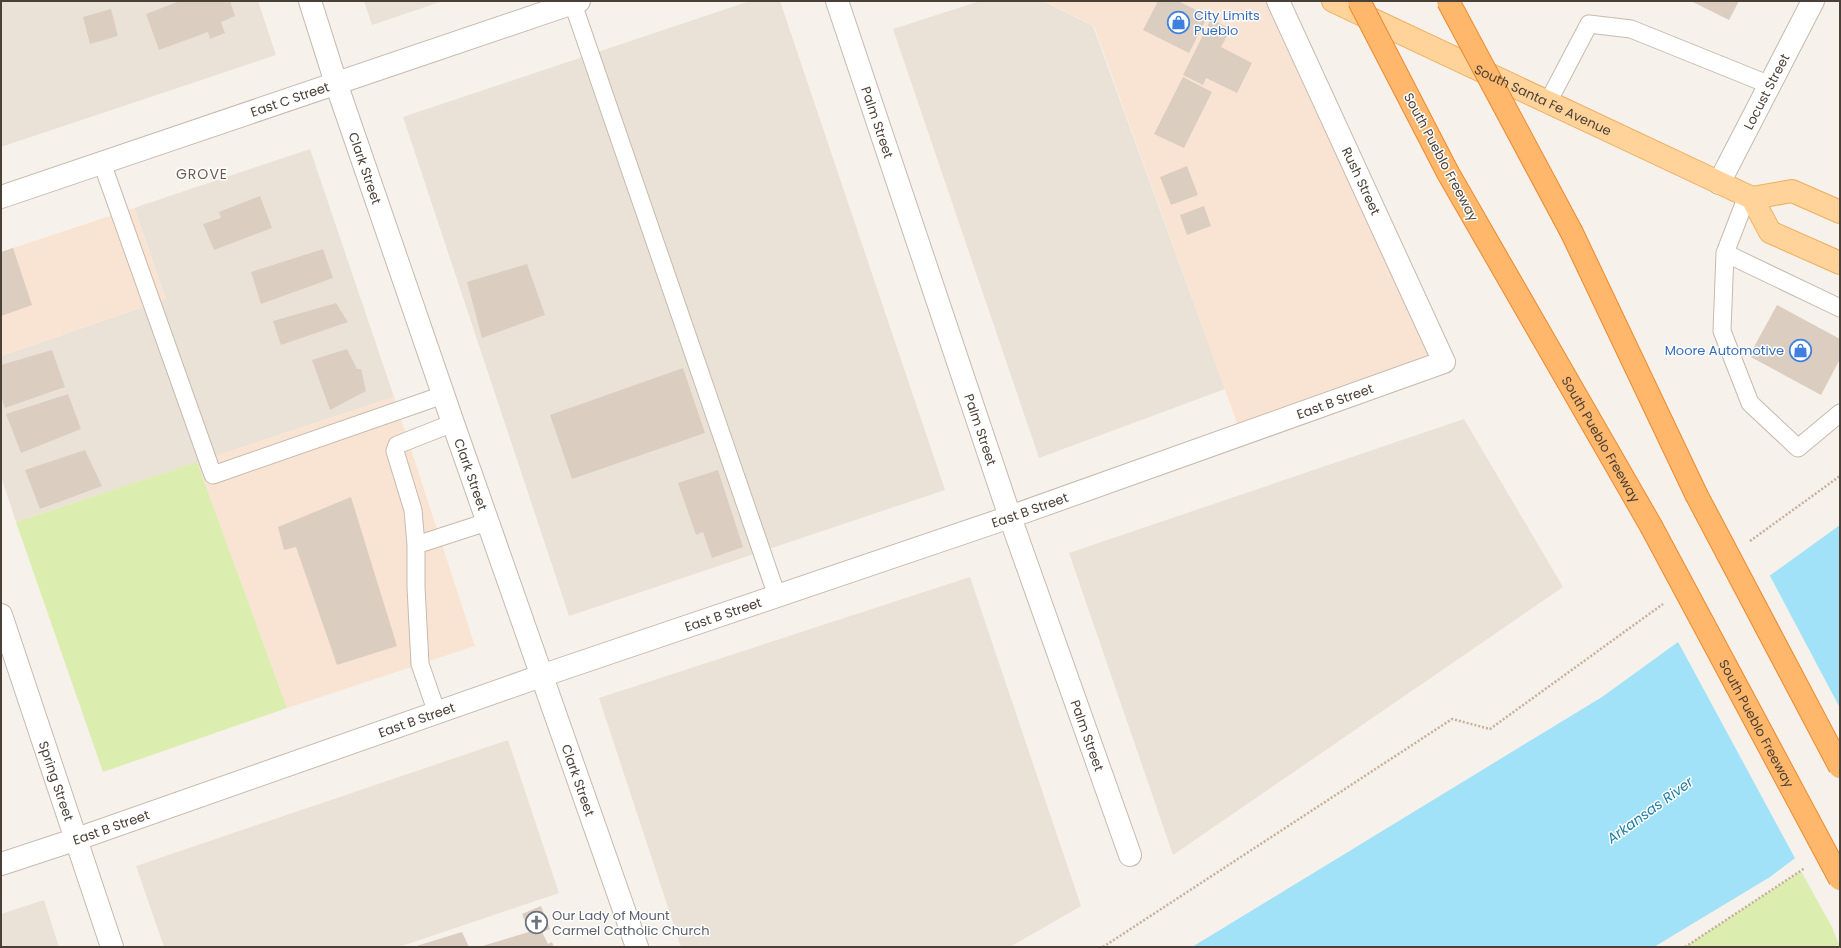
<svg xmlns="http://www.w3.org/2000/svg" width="1841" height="948" font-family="Poppins,sans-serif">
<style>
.residential{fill:#ebe2d7}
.commercial{fill:#f9e4d4}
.green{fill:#dbeeaf}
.water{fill:#a1e2f8}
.pier{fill:#f6f1ea}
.building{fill:#dccdc1}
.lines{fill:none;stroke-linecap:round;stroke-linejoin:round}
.lane-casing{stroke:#c6baae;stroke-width:19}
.street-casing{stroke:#c6baae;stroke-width:24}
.primary-casing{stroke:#f0ae5e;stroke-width:24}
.highway-casing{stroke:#ee892c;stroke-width:24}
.path{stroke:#c6b09b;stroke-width:2.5;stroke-dasharray:2 2;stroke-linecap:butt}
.lane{stroke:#fff;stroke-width:17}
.street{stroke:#fff;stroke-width:22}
.primary{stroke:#ffd39a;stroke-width:22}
.highway{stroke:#ffb76c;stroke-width:22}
.highway-bridge-casing{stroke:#ee892c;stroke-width:24;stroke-linecap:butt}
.highway-bridge{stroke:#ffb76c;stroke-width:22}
.labels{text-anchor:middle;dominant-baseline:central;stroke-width:3;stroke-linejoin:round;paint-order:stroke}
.shop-label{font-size:13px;fill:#366cbe;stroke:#fff;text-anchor:start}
.street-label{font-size:13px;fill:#4b4037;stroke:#fff}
.worship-label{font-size:13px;fill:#5b616d;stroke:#fff;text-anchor:start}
.neighbourhood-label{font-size:14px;letter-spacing:1px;fill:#6f5c4d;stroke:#fff}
.water-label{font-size:14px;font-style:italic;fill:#1f7ea0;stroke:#fff}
</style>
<rect width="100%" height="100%" fill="#f6f1ea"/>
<!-- residential -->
<path class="residential" d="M1 1H258L276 55 1 147Z
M364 1H443L372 25Z
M750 1H780L945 490 569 616 403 117Z
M980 1H1043L1093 26 1225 389 1039 458 893 29Z
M310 149 394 397 16 522 1 476V356L166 299 134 208Z
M1464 419 1563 587 1173 855 1069 553Z
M970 577 1081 906 1010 947H681L599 698Z
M508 740 559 893 399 947H164L136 866Z
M44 900 59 947H1V914Z"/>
<!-- commercial -->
<path class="commercial" d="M1043 1H1278L1444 362 1241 434 1094 26Z
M134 208 166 299 1 356V252Z
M394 397 475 646 287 708 197 462Z"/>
<!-- green -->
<path class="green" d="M197 462 287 708 103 772 16 522Z
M1801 871 1832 927 1840 947H1685Z"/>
<!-- water -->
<path class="water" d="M1840 525V824L1770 877 1654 947H1192L1602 697Z"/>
<!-- pier -->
<path class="pier" d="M1769 574 1840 708V827L1796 860 1677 640Z"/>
<!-- building -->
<path class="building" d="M180 1H225L226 3 230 1 235 16 221 22 225 33 210 39 208 32 159 50 146 14Z
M1158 1H1178L1208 16 1189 53 1143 30Z
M1691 1H1739L1729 20Z
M111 9 118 36 90 44 83 17Z
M1211 19 1231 29 1221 47 1252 63 1237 93 1206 78 1203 85 1183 75Z
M1183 77 1212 92 1184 148 1154 134Z
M1187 166 1198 195 1171 205 1160 177Z
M260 196 272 228 214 250 203 224 221 218 219 212Z
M1204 206 1211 226 1187 235 1180 215Z
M13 248 32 305 1 316V252Z
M323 249 333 278 261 304 251 272Z
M527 264 545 315 482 338 467 282Z
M336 303 348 322 281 345 273 321Z
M1777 305 1840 339V359L1821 395 1749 356Z
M347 349 357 369H361L366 391 330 410 312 360Z
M52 350 65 387 5 408 1 397V365Z
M683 368 705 433 572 479 550 415Z
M68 394 81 429 21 453 6 414Z
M85 450 102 486 40 509 25 470Z
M718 470 743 547 712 558 703 532 696 535 678 483Z
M351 497 397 646 337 665 296 547 284 550 278 527Z
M541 906 550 929 542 932 548 944 552 942 554 947H479L529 932 522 914Z
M462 932 469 947H413Z"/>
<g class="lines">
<defs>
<path id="lane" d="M572 1 777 596
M1548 102 1589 24 1631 29 1770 85
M102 163 213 475 443 395
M1747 196 1725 253 1722 331 1750 403 1798 448 1840 413
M1725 253 1840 308
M416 545 487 522
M437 713 420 664 416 587V545L413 510 395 451 397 445 453 423"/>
<g id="street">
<path id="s1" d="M310 1 336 83 453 423 637 947"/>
<path id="s2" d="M837 1 1010 517 1130 855"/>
<path id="s3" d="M1719 183 1813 1"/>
<path id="s4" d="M1 197 579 1"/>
<path id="s5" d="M1 615 112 947"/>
<path id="s6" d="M1 864 77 839 541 676 1010 517 1444 362 1278 1"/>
</g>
<g id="primary">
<path id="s7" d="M1333 1 1752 198 1792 191 1840 212"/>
<path d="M1752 198 1770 232 1840 263"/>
</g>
<g id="highway">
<path id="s8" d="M1448 173 1651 526"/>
<path d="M1572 233 1696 494"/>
</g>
</defs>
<!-- lane casing -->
<use href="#lane" class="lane-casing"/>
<!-- street casing -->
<use href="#street" class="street-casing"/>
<!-- primary casing -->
<use href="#primary" class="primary-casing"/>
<!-- highway casing -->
<use href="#highway" class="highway-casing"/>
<!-- path -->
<path class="path" d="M1750 541 1840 476
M1103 947 1452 719 1490 729 1663 604
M1685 947 1805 868"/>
<!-- lane -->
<use href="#lane" class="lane"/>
<!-- street -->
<use href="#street" class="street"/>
<!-- primary -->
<use href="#primary" class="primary"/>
<!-- highway -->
<use href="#highway" class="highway"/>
<defs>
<g id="highway-bridge">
<path d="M1359 1 1448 173"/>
<path d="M1448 1 1572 233"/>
<path d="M1696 494 1840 767"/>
<path id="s9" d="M1651 526 1840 879"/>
</g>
</defs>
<!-- highway-bridge casing -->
<use href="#highway-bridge" class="highway-bridge-casing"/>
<!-- highway-bridge -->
<use href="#highway-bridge" class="highway-bridge"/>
</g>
<!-- icons -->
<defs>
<symbol id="shop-ring" viewBox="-11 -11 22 22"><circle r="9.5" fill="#fff" stroke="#3f7fe0" stroke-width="1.5"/><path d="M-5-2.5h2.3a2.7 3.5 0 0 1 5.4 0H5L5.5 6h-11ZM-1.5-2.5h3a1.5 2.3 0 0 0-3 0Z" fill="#3f7fe0"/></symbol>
<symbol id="church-ring" viewBox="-11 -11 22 22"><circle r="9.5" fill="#fff" stroke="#6b7280" stroke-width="1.5"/><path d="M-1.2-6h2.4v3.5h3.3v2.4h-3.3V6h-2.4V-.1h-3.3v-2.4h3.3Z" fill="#6b7280"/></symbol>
</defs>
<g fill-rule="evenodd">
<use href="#shop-ring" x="1166" y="10" width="25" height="25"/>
<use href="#shop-ring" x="1788" y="338" width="25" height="25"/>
<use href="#church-ring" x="524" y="910" width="25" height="25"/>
</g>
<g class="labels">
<!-- shop labels -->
<g class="shop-label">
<text x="1194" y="15">City Limits<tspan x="1194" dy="15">Pueblo</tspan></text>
<text x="1784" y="350" text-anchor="end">Moore Automotive</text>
</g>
<!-- street labels -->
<g class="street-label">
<text stroke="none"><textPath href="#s3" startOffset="103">Locust Street</textPath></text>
<text stroke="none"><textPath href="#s4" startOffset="305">East C Street</textPath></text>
<text stroke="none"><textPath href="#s7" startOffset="232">South Santa Fe Avenue</textPath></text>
<text stroke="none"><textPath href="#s2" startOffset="128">Palm Street</textPath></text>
<text transform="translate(1441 157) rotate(62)">South Pueblo Freeway</text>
<text stroke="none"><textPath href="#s1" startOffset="176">Clark Street</textPath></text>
<text transform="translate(1361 181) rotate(65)">Rush Street</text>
<text stroke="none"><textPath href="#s6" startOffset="1412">East B Street</textPath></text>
<text stroke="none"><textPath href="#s2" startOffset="452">Palm Street</textPath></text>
<text stroke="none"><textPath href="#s8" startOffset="307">South Pueblo Freeway</textPath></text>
<text stroke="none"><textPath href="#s1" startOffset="500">Clark Street</textPath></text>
<text stroke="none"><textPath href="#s6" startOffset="1088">East B Street</textPath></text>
<text stroke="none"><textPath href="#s6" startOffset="764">East B Street</textPath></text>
<text stroke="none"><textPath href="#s6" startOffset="440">East B Street</textPath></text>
<text stroke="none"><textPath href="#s9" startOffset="224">South Pueblo Freeway</textPath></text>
<text stroke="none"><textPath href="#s2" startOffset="776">Palm Street</textPath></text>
<text stroke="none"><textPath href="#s5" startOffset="175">Spring Street</textPath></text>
<text stroke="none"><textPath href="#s1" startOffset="824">Clark Street</textPath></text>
<text stroke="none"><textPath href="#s6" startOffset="116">East B Street</textPath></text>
</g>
<!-- worship labels -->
<g class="worship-label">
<text x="552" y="915">Our Lady of Mount<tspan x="552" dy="15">Carmel Catholic Church</tspan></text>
</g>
<!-- neighbourhood labels -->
<g class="neighbourhood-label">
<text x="202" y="174">GROVE</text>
</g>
<!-- water labels -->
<g class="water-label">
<text transform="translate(1650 810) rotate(-36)">Arkansas River</text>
</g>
</g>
<!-- border -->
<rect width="1841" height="948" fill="none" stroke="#4b4037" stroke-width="4"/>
</svg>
